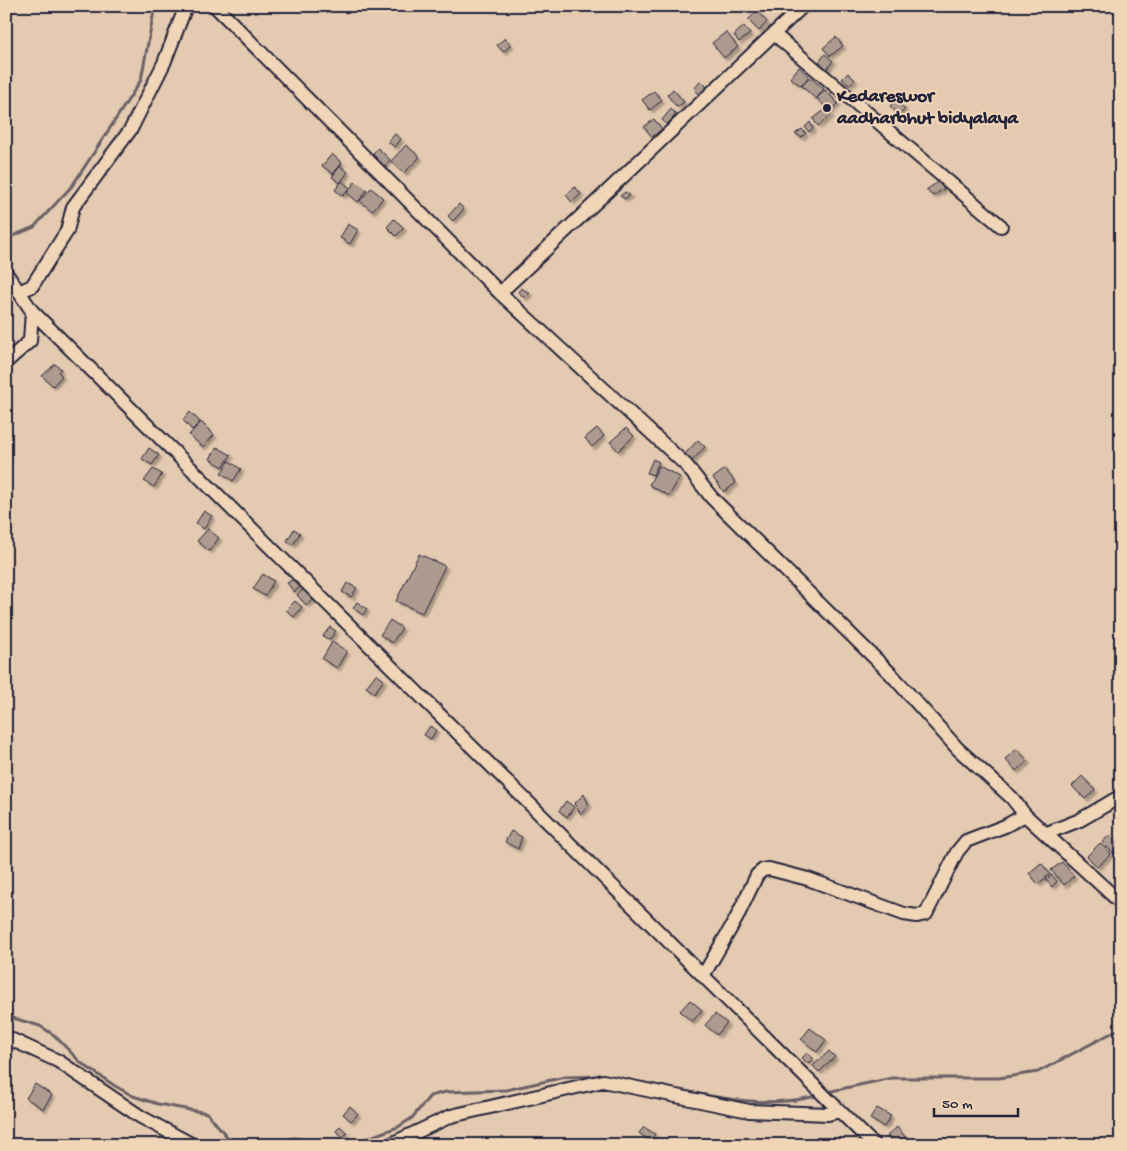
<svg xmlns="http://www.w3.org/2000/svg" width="1127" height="1151" font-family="'Gochi Hand',sans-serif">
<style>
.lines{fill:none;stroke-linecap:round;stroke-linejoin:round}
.stream{stroke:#6a6066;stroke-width:3}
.building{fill:#ae9b8f;stroke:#22223b;filter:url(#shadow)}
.minor-casing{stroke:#22223b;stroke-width:16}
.minor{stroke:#f0d5b7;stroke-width:12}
.poi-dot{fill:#22223b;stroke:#f0d5b7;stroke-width:2}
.labels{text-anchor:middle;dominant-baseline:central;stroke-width:4;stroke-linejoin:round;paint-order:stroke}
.poi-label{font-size:19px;font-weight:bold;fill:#22223b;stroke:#f0d5b7;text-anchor:start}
</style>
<defs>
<filter id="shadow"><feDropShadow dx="3" dy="3" stdDeviation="1" flood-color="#0004"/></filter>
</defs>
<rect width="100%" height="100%" fill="#e4cab0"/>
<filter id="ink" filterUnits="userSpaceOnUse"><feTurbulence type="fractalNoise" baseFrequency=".02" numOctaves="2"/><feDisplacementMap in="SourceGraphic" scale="10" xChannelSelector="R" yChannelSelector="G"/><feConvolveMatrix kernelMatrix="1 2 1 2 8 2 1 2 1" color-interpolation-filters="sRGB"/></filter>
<g filter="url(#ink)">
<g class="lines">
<!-- stream -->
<path class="stream" d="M6 239 34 227 72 186 110 128 141 80 155 6
M6 1016 40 1026 54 1035 81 1063 115 1086 133 1096 158 1104 207 1113 234 1145
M628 1080C686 1090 761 1113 819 1095
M827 1092 892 1078H999L1038 1072 1121 1028
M269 1145 294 1138 335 1145 362 1140 398 1127 412 1118 430 1096 446 1092 506 1090 565 1077 604 1076"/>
</g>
<!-- building -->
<path class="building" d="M757 11 767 22 759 31 748 20Z
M744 26 750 34 739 42 734 35Z
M726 32 738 47 724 58 712 43Z
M836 37 843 46 830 56 823 48Z
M505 38 511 45 503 52 497 45Z
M825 54 833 61 827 69 819 62Z
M799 67 809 76 801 86 790 78Z
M848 73 855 80 849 85 842 79Z
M810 77 824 89 816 99 802 86Z
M701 81 707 87 700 95 694 89Z
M673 89 684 102 677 107 667 95Z
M825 90 838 103 830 112 817 98Z
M654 91 662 100 650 110 642 100Z
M896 100 905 109 899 115 890 106Z
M671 109 676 114 667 125 662 120Z
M826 109 831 115 818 126 813 119Z
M654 119 662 129 652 137 644 127Z
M810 122 813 128 809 132 805 127Z
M802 129 806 133 801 137 795 134Z
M395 134 401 139 395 147 388 142Z
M406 145 420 157 404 173 391 161Z
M378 148 390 160 382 168 370 156Z
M332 154 342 163 333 174 322 166Z
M340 166 348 172 340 183 332 177Z
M342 181 350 188 343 196 335 190Z
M355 182 367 190 358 202 347 193Z
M938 182 944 189 933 196 926 190Z
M575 187 581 194 572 202 566 195Z
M371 188 383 198 372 211 360 201Z
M625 192 630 195 625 199 620 196Z
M459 204 464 209 453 221 448 216Z
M394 219 404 228 396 236 387 227Z
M348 224 358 230 350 244 340 238Z
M521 288 530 293 525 298 518 292Z
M55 364 61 369 58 372 62 376 53 386 42 376Z
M190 412 200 422 192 430 183 420Z
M201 422 214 435 203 447 189 435Z
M597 428 604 436 592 447 585 438Z
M626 428 634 436 618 451 610 442Z
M698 440 705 447 692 461 685 454Z
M217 447 231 455 223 467 210 459Z
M149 448 159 455 152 465 142 459Z
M653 459 659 462 653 475 647 473Z
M229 461 241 469 233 481 221 473Z
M659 466 680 477 669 496 649 485Z
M153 469 162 474 154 487 144 481Z
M725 469 736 483 724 492 713 478Z
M204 511 212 516 204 529 196 523Z
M208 529 219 538 209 551 197 541Z
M294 529 300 533 293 545 287 541Z
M419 554 445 566 422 613 396 601Z
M263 574 274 581 265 596 253 589Z
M293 579 300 587 294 592 287 583Z
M347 583 357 588 351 597 342 592Z
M304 589 313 600 306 605 297 595Z
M295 601 302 607 294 617 286 610Z
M357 602 367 609 363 615 353 608Z
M390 620 402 628 392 643 380 635Z
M330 627 336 631 329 640 323 636Z
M332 642 347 651 337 668 322 659Z
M376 674 384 680 374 693 366 687Z
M430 726 436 730 431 739 424 735Z
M1017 749 1028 761 1016 771 1005 759Z
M1082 776 1095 790 1085 799 1072 786Z
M584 794 589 805 581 814 574 804Z
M566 801 574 807 567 817 559 811Z
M511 831 522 837 518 849 505 842Z
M1110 835 1121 846 1114 854 1102 842Z
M1100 843 1111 854 1097 867 1087 856Z
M1062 862 1074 876 1064 885 1051 870Z
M1041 863 1050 874 1038 884 1029 873Z
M1052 875 1057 881 1052 887 1046 880Z
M690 1000 702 1010 692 1022 680 1011Z
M715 1014 727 1023 717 1035 705 1025Z
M810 1028 826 1040 817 1052 801 1039Z
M829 1051 835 1057 819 1072 813 1066Z
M807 1053 813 1058 808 1064 802 1058Z
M35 1084 52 1095 43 1109 26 1098Z
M350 1106 358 1114 351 1121 343 1114Z
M877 1108 891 1116 884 1127 870 1119Z
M340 1126 347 1133 343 1137 336 1131Z
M644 1127 655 1134 650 1141 639 1133Z
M897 1127 906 1138 894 1145 887 1136Z"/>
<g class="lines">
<defs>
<path id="minor" d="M215 6 500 293 686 465 712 498 891 674 958 749 1012 798 1025 815 1121 903
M774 34 1001 226
M6 273 32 311 874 1145
M19 292 32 286 67 231 73 207 131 129 164 63 186 6
M500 293 803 6
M6 362 30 341 32 311
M1047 833 1080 820 1121 796
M703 976 736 919 757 875 763 870 769 869 808 879 904 914 917 916 926 914 957 852 966 841 1005 826 1025 815
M6 1037 58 1061 141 1117 193 1145
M389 1145 451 1116 603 1081 749 1111 828 1114 840 1111"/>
</defs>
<!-- minor casing -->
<use href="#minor" class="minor-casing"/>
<!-- minor -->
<use href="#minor" class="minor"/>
</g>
</g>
<!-- markers -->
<circle class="poi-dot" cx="827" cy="108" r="5"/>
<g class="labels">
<!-- poi labels -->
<g class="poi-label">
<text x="837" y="97">Kedareswor<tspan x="837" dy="22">aadharbhut bidyalaya</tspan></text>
</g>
</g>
<!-- margin -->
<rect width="1127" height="1151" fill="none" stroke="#f0d5b7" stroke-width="25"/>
<rect x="12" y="12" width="1102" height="1126" fill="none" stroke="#22223b" stroke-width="2" filter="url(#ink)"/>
<!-- scale -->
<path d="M934 1108v8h84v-8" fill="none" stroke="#22223b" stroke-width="2.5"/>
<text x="942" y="1108" font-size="15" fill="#22223b" stroke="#f0d5b7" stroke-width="4" paint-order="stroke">50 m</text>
</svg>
